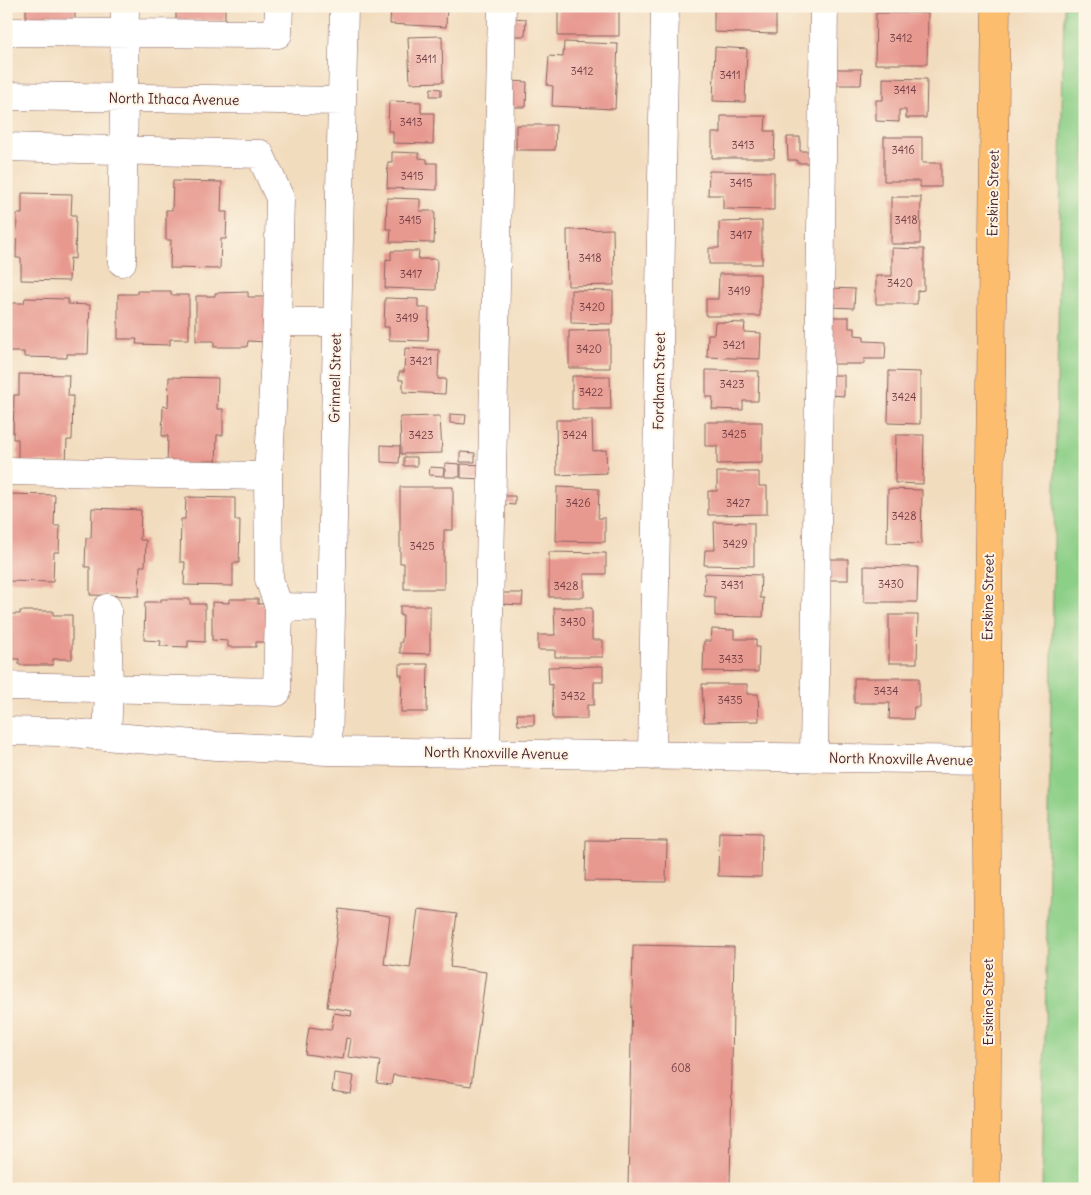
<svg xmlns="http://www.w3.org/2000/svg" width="1091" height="1195" font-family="Delius,sans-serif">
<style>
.green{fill:#8ccf87;stroke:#6b7759}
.building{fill:#e7988f}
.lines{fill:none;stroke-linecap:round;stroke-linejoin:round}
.minor-casing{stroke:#85615e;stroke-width:29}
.major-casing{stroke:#85615e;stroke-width:29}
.minor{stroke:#fff;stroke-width:28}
.major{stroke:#fcbd6e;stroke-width:28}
.labels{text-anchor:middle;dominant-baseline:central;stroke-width:4;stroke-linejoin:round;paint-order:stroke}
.number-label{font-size:11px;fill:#713d44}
.street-label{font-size:14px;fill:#4a1f2b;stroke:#fcf5e5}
</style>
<rect width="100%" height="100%" fill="#fcf5e5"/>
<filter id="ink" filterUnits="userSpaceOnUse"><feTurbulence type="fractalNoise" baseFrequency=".02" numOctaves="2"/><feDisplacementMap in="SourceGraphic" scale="10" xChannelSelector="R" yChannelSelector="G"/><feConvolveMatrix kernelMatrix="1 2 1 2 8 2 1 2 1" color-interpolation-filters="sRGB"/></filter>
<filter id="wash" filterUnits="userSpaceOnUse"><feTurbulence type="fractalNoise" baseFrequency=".0096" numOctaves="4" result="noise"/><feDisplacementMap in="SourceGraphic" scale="20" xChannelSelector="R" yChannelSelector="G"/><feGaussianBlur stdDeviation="1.12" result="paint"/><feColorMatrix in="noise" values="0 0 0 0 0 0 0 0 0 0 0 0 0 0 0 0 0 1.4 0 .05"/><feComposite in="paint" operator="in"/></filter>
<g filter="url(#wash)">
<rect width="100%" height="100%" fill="#f2dcbe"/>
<!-- green -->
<path class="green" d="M1064 6H1085V1189H1042Z"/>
<g id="blocks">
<!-- building -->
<path class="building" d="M26 6H75V22L26 21Z
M176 6H225V21L176 20Z
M391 6H447L446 27 390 24Z
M558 6H619V36H558Z
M776 6V34L714 32V7Z
M876 13H928L927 64H875Z
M513 18 526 19 525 36H512Z
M442 36 443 82 410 83 408 37Z
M564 42 618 44 615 109 552 106 553 86 547 85 549 56 563 57Z
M715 47 747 49 745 102 713 101Z
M835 69H862L861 85H834Z
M883 78 927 79 926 118H906V110H899V122L876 121V100H883Z
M511 81 527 82 526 107H510Z
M431 88 441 89V96H430Z
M389 101 421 102V113H434L433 144 393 143V131H388Z
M721 116H766L765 131H775L774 158H712V133H721Z
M516 125H556L555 150H516Z
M787 137H800V151H812V163H797V160H788Z
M884 137H922V163H941V187H920V181H884Z
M392 152 419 153V158L427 159V163H437V190L387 188 388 162H392Z
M709 171 774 172V210L723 209V195H708Z
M173 181 222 182 221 212H227L226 239H221L220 269 170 268 171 240H166V210H172Z
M22 193 72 194 71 215H76L75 259 70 258 69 281 21 280V258H16L17 214H22Z
M891 197H921L920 244H891Z
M387 198 420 199V211H435L434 243 390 242 391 229H386Z
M762 221V264H709V248H719V222Z
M613 229 614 285 568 286 567 230Z
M892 248 924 249V290L917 291V304H876V276H892Z
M391 251H419L418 259H437L436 290 385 288 386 259 391 260Z
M719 274H760V316H706V299H718Z
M831 288 855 289 854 308 830 307Z
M571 290 613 291V324L571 323Z
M137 291H171V295H189V339H170V345L136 344 137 339H118V294H137Z
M248 292V297H267V342L248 341 247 347H214V341H196V296H215V293Z
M25 298 68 299V304L90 305 88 354H67V358L24 357V352H6V303H24Z
M385 298 418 299V308H429L428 341 389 340V327H384Z
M831 317H849V328H855V335L864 336V341L886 342 885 359H864V364H831Z
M715 322 745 323 744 332 761 333 760 359 707 357 708 334H714Z
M610 330V368H569V331Z
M405 348 439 350 438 379H446L445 394 403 392V380H399V372H404Z
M706 370 759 371 758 401H743V410L712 409 713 397H706Z
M889 371 920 372V424L888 423Z
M19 374 69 375 68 396H73L72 440H67L66 463 18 461V439H13L14 395H19Z
M831 375H844V396L831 395Z
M572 376H610L611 409H572Z
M169 377 218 378 217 409H223V435H217L216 465 167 464 168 436H162L163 406 168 407Z
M450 414 466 415 465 424 450 423Z
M440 416 442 453 401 454 400 417Z
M556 420H592L593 451 606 450 607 473 557 475Z
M705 422H762V463L717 464V446H705Z
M896 435H924L923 484 895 483Z
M381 445 400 446 399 463 381 462Z
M460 452 475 453V462H460Z
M404 457H417V466H404Z
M445 463 460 464V477H445Z
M461 464 484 465V479L461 478Z
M430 467 444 468 443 476 429 475Z
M717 472H759V486H767V514L708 515V491H717Z
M400 487H453V530H444V589H404V563H400Z
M557 487 599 489 598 518H605V542L556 541Z
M888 489 922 490 921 544 887 543Z
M6 494 55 495 54 526H60L59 552H54L53 582 6 581Z
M503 496H515V505L502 504Z
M186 497 235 498V520H240L239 563H233V586L184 585 185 562H180L181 519H185Z
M92 508 141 510 140 540H146L145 566H140L139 596 90 595V567H85L86 538H91Z
M714 522 754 523V566L704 565 705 550H715Z
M549 552 606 553V574H584V597H549Z
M829 559H848V580H829Z
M864 566 918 567 917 602H864Z
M705 573 761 575 760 598H764L763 617 715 616V597L704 596Z
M502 593H523L522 605 502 604Z
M161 599H190V604H205V642L188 641V647L160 646 161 641 144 640 145 602H161Z
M229 599H258V604H273V642H256V647H228V641L212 640V602L229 603Z
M400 606H430V654L400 653V642H402L403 615 400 616Z
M554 608H592V640H603V657H555V650H538V635H555Z
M20 611H53V615H72V659H53V665H19V659H6V614H20Z
M889 615H918L917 663H889Z
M712 629 734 630V639H756V647H759L758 672 703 671 704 641H711Z
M399 664H428L427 712H401L402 675H399Z
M603 666V682H594V705H587V719H553L552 684 549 685 548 667Z
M854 678H919V707H914L913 719H889L890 703H854Z
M702 684H747V694H758L759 721 704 722Z
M517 714H534V725H518Z
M719 832 762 833 761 877 718 876Z
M586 840 667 841 666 882 585 881Z
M340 909 390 916 384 964 410 968 418 909 457 914 450 967 486 972 471 1086 393 1075 391 1085 377 1083 380 1061 348 1057 351 1039 346 1038 343 1059 305 1054 309 1027 331 1030 334 1013 351 1016 352 1011 327 1007Z
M633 945 734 947 730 1189H628Z
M334 1073 354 1076 351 1094 332 1091Z"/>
</g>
</g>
<g filter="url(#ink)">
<use href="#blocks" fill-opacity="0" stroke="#85615e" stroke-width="1"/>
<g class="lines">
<defs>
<path id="minor" d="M6 32 278 34 279 6
M6 96 342 101
M6 147 260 154 280 198 277 322 268 476 269 579 279 607 277 692 6 686
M122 262 125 6
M277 322H337
M6 471 268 476
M279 607 331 608
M6 731 61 732 216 746 328 751 986 760
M107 736 109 689 107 608
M328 751 344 6
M486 753 502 6
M652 756 665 6
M814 758 824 6"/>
<path id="major" d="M986 1189 988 946 986 760 996 6"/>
</defs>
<!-- minor casing -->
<use href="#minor" class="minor-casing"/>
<!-- major casing -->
<use href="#major" class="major-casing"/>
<!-- minor -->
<use href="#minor" class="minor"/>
<!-- major -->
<use href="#major" class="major"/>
</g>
</g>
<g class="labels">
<!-- number labels -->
<g class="number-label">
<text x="901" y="38">3412</text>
<text x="426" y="59">3411</text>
<text x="582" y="71">3412</text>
<text x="730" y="75">3411</text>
<text x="905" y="90">3414</text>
<text x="411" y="122">3413</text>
<text x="743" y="145">3413</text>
<text x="903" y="150">3416</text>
<text x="412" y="176">3415</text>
<text x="741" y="183">3415</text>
<text x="410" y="220">3415</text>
<text x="906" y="220">3418</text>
<text x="741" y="235">3417</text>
<text x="590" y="258">3418</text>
<text x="411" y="274">3417</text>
<text x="900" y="283">3420</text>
<text x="739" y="291">3419</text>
<text x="592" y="307">3420</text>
<text x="407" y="318">3419</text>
<text x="734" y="345">3421</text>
<text x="589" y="349">3420</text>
<text x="421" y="361">3421</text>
<text x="732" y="384">3423</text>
<text x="591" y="392">3422</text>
<text x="904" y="397">3424</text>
<text x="734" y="434">3425</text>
<text x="421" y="435">3423</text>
<text x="575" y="435">3424</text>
<text x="578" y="503">3426</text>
<text x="738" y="503">3427</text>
<text x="904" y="516">3428</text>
<text x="735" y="544">3429</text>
<text x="422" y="546">3425</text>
<text x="891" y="584">3430</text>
<text x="732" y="585">3431</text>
<text x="566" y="586">3428</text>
<text x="573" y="622">3430</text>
<text x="731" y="659">3433</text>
<text x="886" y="691">3434</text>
<text x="573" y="696">3432</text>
<text x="730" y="700">3435</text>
<text x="681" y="1068">608</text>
</g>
<!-- street labels -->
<g class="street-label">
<text transform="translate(174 99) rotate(1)">North Ithaca Avenue</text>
<text transform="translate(993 193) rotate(-89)">Erskine Street</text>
<text transform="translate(335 378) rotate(-89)">Grinnell Street</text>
<text transform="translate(659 381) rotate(-89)">Fordham Street</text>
<text transform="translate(988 597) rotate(-89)">Erskine Street</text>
<text transform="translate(496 753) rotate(1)">North Knoxville Avenue</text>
<text transform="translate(901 759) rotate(1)">North Knoxville Avenue</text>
<text transform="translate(988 1002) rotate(-90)">Erskine Street</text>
</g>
</g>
<!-- margin -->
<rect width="1091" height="1195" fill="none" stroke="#fcf5e5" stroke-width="25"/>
</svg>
